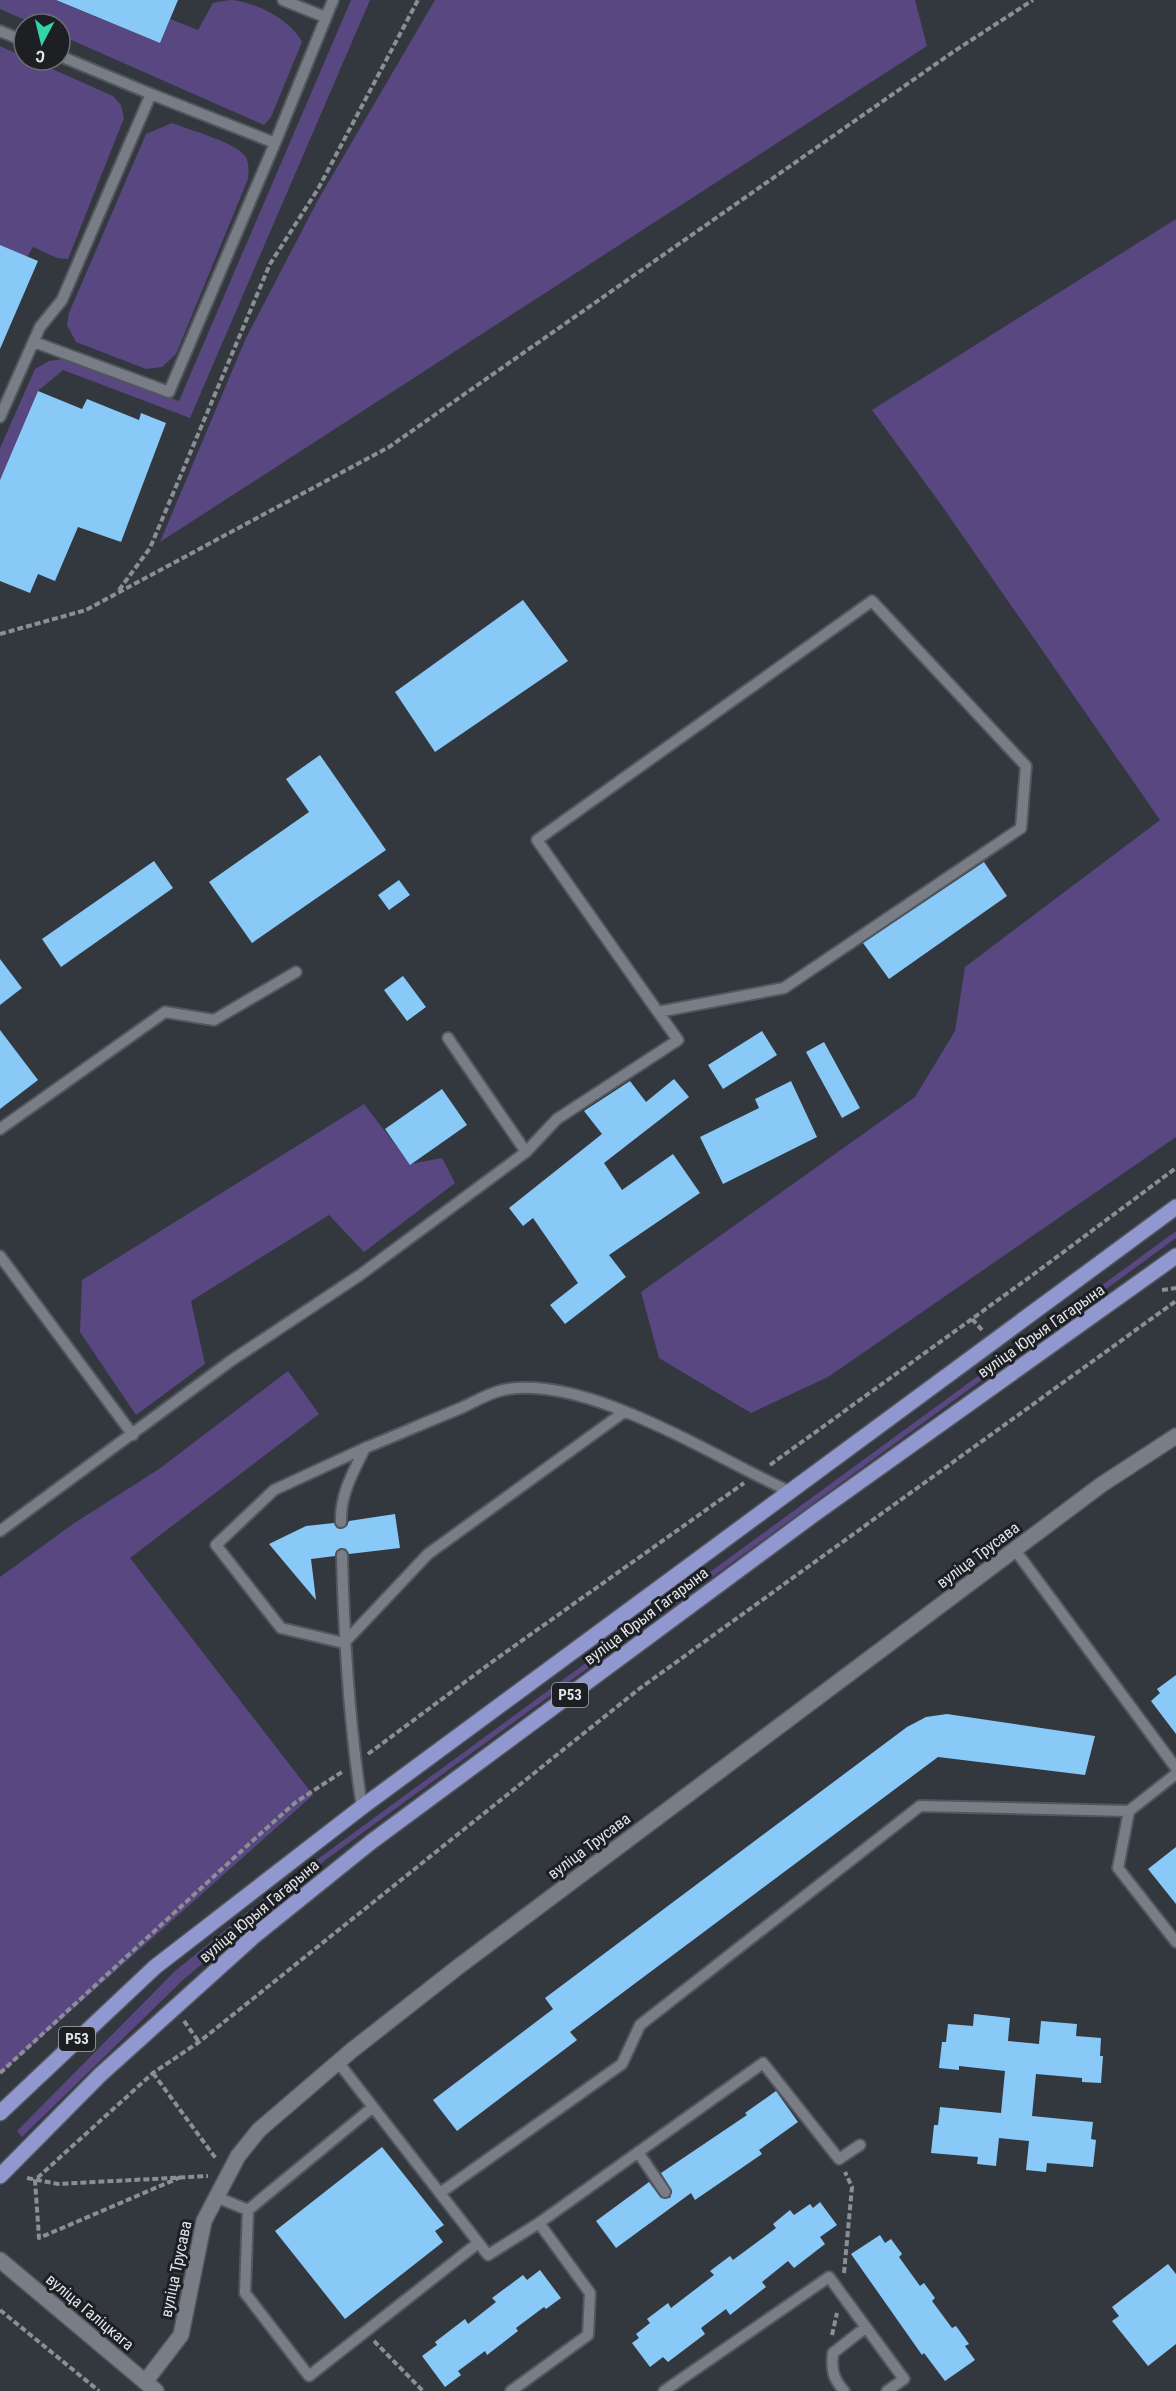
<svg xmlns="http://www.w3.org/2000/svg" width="1176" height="2391" font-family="'Roboto Condensed',sans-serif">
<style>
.green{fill:#584781}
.building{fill:#89c9f8}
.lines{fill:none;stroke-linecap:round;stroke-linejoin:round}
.service-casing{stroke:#52565d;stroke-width:14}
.minor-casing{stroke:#52565d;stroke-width:18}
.primary-casing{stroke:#52565d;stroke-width:18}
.path{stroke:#8b8f95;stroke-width:4;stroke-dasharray:6 3;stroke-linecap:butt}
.service{stroke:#797e86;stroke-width:10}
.minor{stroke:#797e86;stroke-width:15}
.primary{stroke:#9098cf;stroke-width:15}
.labels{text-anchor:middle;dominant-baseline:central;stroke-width:6;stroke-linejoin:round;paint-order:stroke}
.shield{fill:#1d1f23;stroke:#a6a9ae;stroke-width:1.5}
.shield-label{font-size:15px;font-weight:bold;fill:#e1e4e9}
.street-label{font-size:16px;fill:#e1e4e9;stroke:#1d1f23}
</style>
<rect width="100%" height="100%" fill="#33383f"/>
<!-- green -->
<path class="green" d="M0 0H55L160 43 170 19 198 30 213 3C219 2 227 0 233 0 257 3 291 20 302 42L271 117 264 125 60 35V24H34L0 9Z
M351 0H370L190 418 63 370 38 391 0 480V448L35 369 49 361 63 359 179 401Z
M435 0H915L927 46 160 542 246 338 318 200Z
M0 46 24 57V60H32L113 96 121 105 124 118 68 259 57 258 33 247 27 257 0 245Z
M172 123C189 130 235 142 245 156 249 162 249 171 248 179L176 354 162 367 146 369 76 342 67 325 69 313 146 134Z
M1176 219V1137L828 1377 751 1413 659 1358 641 1292 915 1097 955 1031 965 967 1160 820 942 506 872 410Z
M364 1104 410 1164 442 1158 455 1183 364 1252 329 1215 191 1301 205 1364 136 1415 80 1332 82 1280Z
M1176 1231V1238L324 1861 183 1980 22 2137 17 2131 175 1971 266 1897Z
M288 1371 319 1414 130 1558 313 1795 0 2074V1577L73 1524 159 1469Z"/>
<!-- building -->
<path class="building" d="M56 0H178L160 43Z
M0 245 38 261 0 349Z
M38 391 82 409 87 399 139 420 141 413 166 423 121 542 78 527 55 581 38 574 30 593 0 581V480Z
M523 600 568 661 435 752 395 692Z
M320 755 386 850 252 943 209 882 309 812 286 779Z
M154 861 173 888 61 967 42 939Z
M984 862 1007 896 889 979 863 943Z
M399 880 410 895 389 910 378 895Z
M0 959 22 988 0 1005Z
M403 976 426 1007 407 1021 384 990Z
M0 1030 38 1080 0 1109Z
M762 1031 777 1055 723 1089 708 1065Z
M824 1042 860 1108 842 1118 806 1052Z
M674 1079 689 1097 604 1163 622 1190 673 1154 700 1193 609 1255 626 1277 565 1324 550 1305 578 1283 533 1218 523 1226 509 1208 602 1134 584 1111 630 1081 646 1102Z
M791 1081 817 1137 723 1184 700 1137 759 1108 755 1099Z
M442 1089 467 1125 410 1165 385 1129Z
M395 1514 400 1548 349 1554 346 1549 341 1548 336 1551 335 1556 311 1559 316 1600 269 1544 306 1526 334 1523 337 1528 341 1529 347 1526 349 1521Z
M1176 1675V1734L1151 1701 1160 1693 1157 1689Z
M947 1714 1095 1736 1085 1775 938 1757 570 2032 577 2040 457 2131 433 2100 553 2009 545 1998 907 1727 926 1717Z
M1176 1847V1904L1148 1869Z
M974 2014 1010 2018 1008 2041 1039 2044 1041 2021 1077 2024 1076 2036 1101 2038 1100 2056H1103L1101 2083 1082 2082V2078L1036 2074 1032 2116 1093 2122 1091 2139 1096 2140 1093 2167 1047 2163 1046 2172 1026 2170 1029 2141 999 2138 996 2166 977 2164 978 2157 931 2153 934 2125H938L940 2107 1001 2113 1005 2071 959 2066V2070L939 2068 942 2042H946L948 2024 973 2026Z
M776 2091 798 2122 759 2150 762 2154 695 2200 691 2193 616 2248 596 2221 649 2182 661 2198H670L672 2191 661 2173 747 2115 745 2113Z
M382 2147 444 2225 435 2231 443 2242 345 2319 275 2231Z
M820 2202 837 2225 820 2237 825 2244 794 2268 788 2261 762 2282 766 2287 730 2315 726 2309 701 2328 705 2334 668 2362 663 2357 650 2367 632 2343 639 2338 636 2334 650 2323 647 2319 668 2303 671 2308 714 2275 710 2271 730 2256 733 2260 776 2228 773 2224 790 2210 794 2215 810 2204 813 2208Z
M880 2235 885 2243 891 2239 902 2254 899 2257 920 2286 924 2283 935 2298 932 2301 952 2328 956 2326 969 2344 965 2346 975 2360 945 2381 924 2353 922 2355 851 2254Z
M1168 2264 1176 2274V2344L1148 2366 1112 2321 1119 2316 1112 2307Z
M540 2270 561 2298 546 2309 544 2307 516 2328 518 2331 487 2355 485 2351 458 2371 461 2375 445 2387 422 2356 437 2345 435 2342 465 2319 468 2324 496 2302 492 2298 523 2275 527 2280Z"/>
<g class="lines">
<defs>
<path id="service" d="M283 0 325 17
M0 31 24 41
M151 94 275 143 333 0
M34 342 169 392 275 143
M0 417 40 327 62 300 151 94 60 56
M0 1129 165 1012 214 1020 296 972
M526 1152 557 1119 678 1040 658 1012 537 840 872 601 1026 766 1021 828 784 988 658 1012
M0 1256 133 1435
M365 1448 274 1490 216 1545 281 1628 344 1643 428 1554 624 1412
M341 1522C340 1495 353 1472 365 1448 397 1435 429 1421 461 1408 474 1402 489 1393 503 1390 586 1373 717 1459 791 1492
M0 1531 232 1360 360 1275 526 1152 448 1038
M1015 1550 1176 1768
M342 1555C344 1640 349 1723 362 1807
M1176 1774 1129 1811 1118 1868 1176 1942
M338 2062 488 2255 539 2223 590 2293 588 2335 511 2391
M638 2152 665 2192
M440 2193 622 2064 640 2025 920 1806 1129 1811
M216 2197 248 2210 373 2107
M248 2210 245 2293 309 2376 478 2243
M539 2223 763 2063 839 2159 860 2145
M664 2391 829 2277 904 2379 887 2391
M844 2391C833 2378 831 2370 833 2353L866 2327"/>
<path id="minor" d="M0 2260 156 2391
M145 2382 181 2335 204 2221 238 2156 259 2130 351 2051 458 1967 1101 1485 1176 1436"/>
<path id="primary" d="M0 2113 155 1967 362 1807 1176 1207
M0 2176 100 2075 253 1937 371 1842 813 1515 1176 1256"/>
</defs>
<!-- service casing -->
<use href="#service" class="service-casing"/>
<!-- minor casing -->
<use href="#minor" class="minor-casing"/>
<!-- primary casing -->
<use href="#primary" class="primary-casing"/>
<!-- path -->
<path class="path" d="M119 590 150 548 270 264 318 189 418 0
M0 634 86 610 389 447 953 52 1033 0
M1162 1290 1176 1288
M972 1319 982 1330
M770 1465 1034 1274 1176 1168
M368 1754 496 1659 744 1483
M184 2021 199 2042
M0 2073 260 1834 296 1802 342 1772
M153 2073 217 2160
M181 2177 39 2238 35 2180 153 2073 199 2042 639 1689 1176 1301
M27 2178 58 2184 208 2176
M844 2273 852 2187 845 2172
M0 2310 99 2391
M832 2335 837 2313
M374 2341 423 2391"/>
<!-- service -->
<use href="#service" class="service"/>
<!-- minor -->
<use href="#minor" class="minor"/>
<!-- primary -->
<use href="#primary" class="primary"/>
</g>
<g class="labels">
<!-- shield labels -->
<g class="shield">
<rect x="552" y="1683" width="36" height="24" rx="4.5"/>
<rect x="59" y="2027" width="36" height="24" rx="4.5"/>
</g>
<g class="shield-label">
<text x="570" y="1695">Р53</text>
<text x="77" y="2039">Р53</text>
</g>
<!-- street labels -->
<g class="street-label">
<text transform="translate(1041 1331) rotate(-35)">вуліца Юрыя Гагарына</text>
<text transform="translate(978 1555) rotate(-37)">вуліца Трусава</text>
<text transform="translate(646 1616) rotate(-37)">вуліца Юрыя Гагарына</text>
<text transform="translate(589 1846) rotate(-37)">вуліца Трусава</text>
<text transform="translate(259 1911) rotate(-40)">вуліца Юрыя Гагарына</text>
<text transform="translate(176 2269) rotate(-78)">вуліца Трусава</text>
<text transform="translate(90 2312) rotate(40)">вуліца Галіцкага</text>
</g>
</g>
<!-- north arrow -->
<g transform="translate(42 42) rotate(187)"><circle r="28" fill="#1d1f23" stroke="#6b6e72" stroke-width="1.5"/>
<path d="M0-4.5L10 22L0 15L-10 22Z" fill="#33d4a8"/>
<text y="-9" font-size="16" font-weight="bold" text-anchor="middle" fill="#e1e4e9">С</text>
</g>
</svg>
